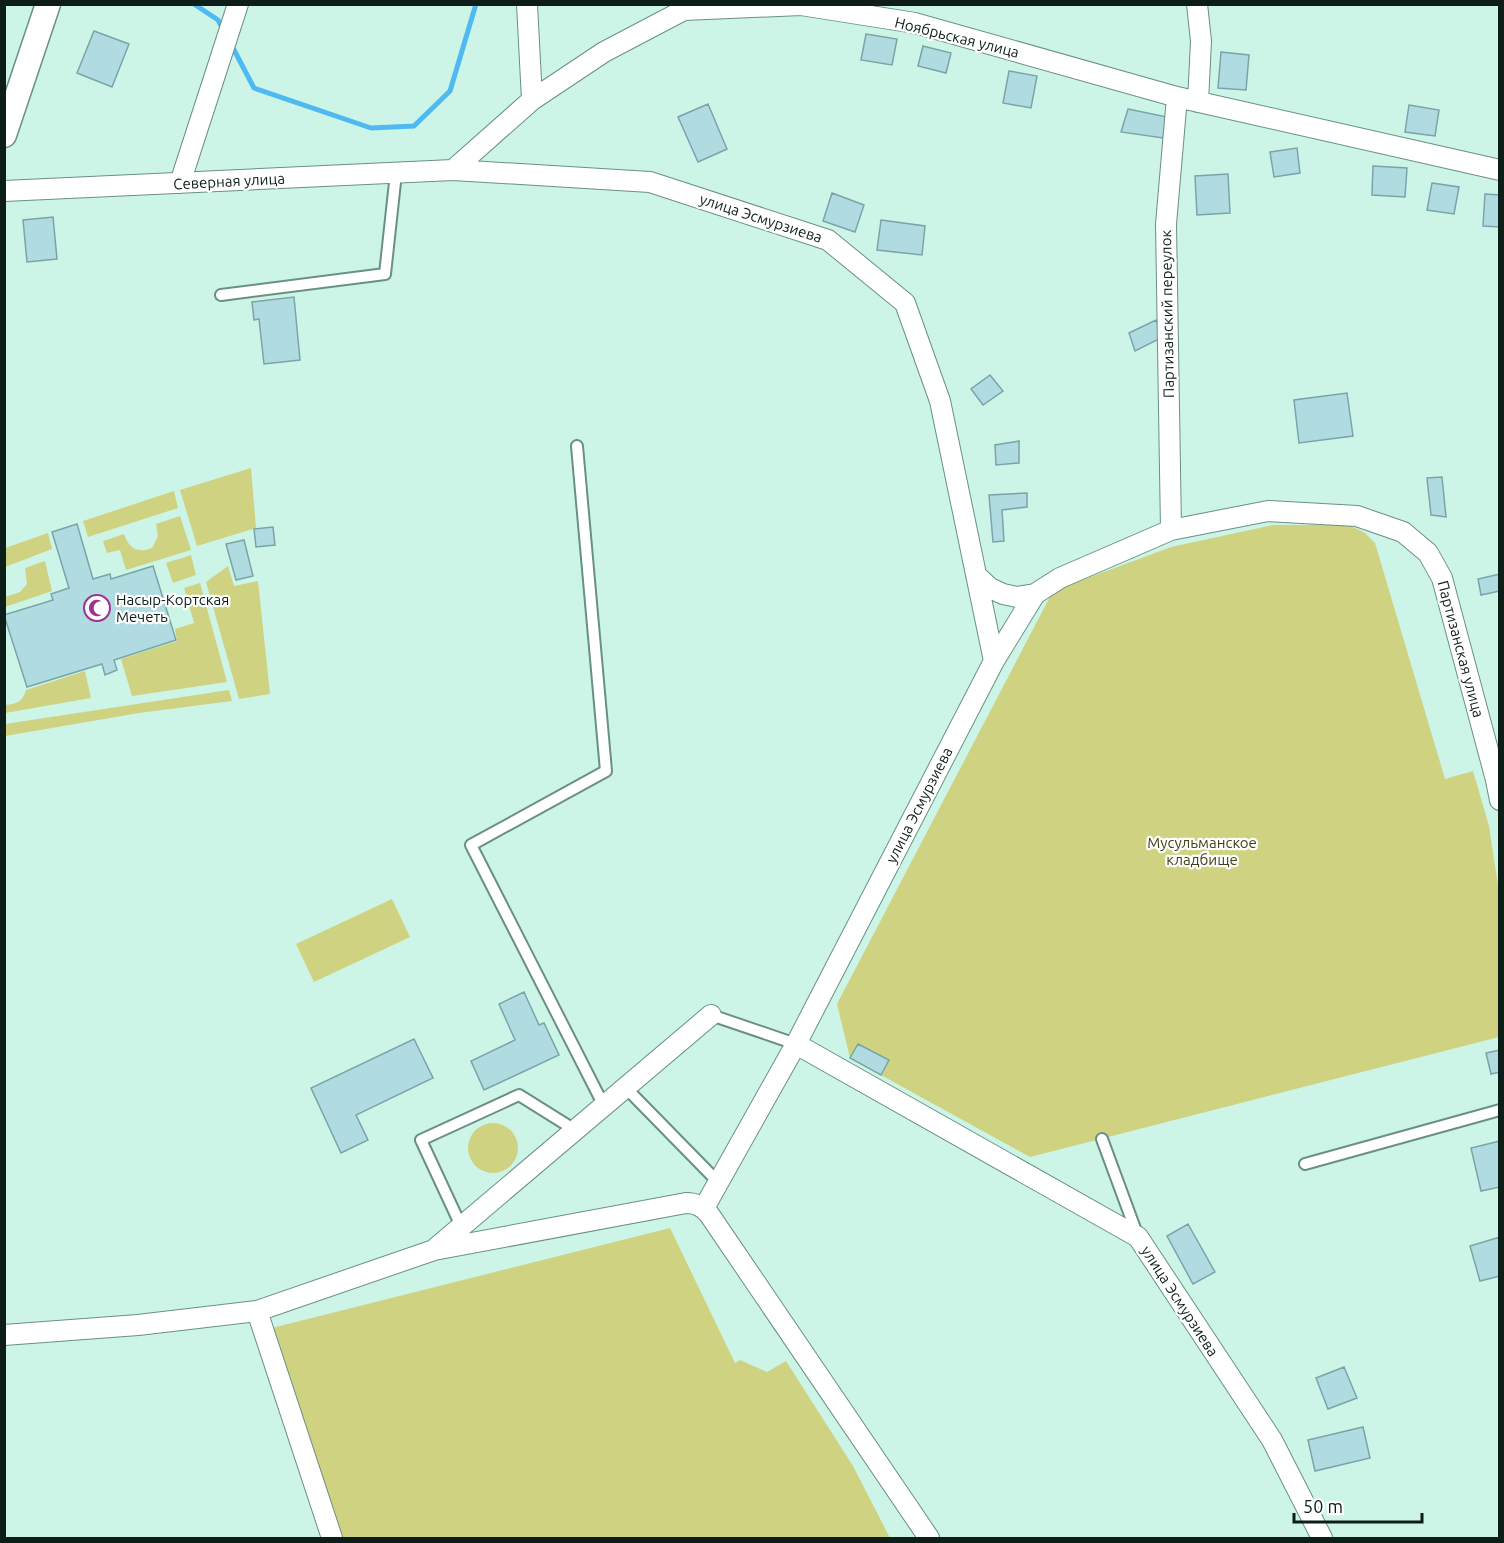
<svg xmlns="http://www.w3.org/2000/svg" width="1504" height="1543" font-family="Ubuntu,sans-serif">
<style>
.green{fill:#cfd280}
.lines{fill:none;stroke-linecap:round;stroke-linejoin:round}
.stream{stroke:#4fb9f2;stroke-width:5}
.building{fill:#b0dce1;stroke:#7aa4a8;stroke-width:1.5}
.service-casing{stroke:#6a9084;stroke-width:14}
.minor-casing{stroke:#6a9084;stroke-width:22}
.tertiary-casing{stroke:#6a9084;stroke-width:27}
.service{stroke:#fff;stroke-width:10}
.minor{stroke:#fff;stroke-width:20}
.tertiary{stroke:#fff;stroke-width:24}
.labels{text-anchor:middle;dominant-baseline:central;stroke-width:4.5;stroke-linejoin:round;paint-order:stroke}
.street-label{font-size:15px;fill:#0d1d18;stroke:#fff}
.poi-label{font-size:15px;fill:#0d1d18;stroke:#fff;text-anchor:start}
.park-label{font-size:15px;fill:#414217;stroke:#fff}
</style>
<rect width="100%" height="100%" fill="#ccf5e7"/>
<!-- green -->
<path class="green" d="M251 468 256 528 197 546 180 490Z
M174 491 178 508 88 537 83 521Z
M180 516 191 550 126 570 120 550 107 553 103 541 124 534C129 548 137 554 152 548L158 536 156 524Z
M1273 525H1349L1365 533 1375 543 1445 779 1473 771 1489 826 1499 892V1037L1030 1157 850 1058 837 1004 1053 591 1171 547Z
M48 533 52 549 5 567V548Z
M191 555 196 575 173 583 166 563Z
M45 561 52 591 5 607V597L20 592 27 584 25 568Z
M228 566 234 586 258 581 270 694 239 699 206 582Z
M200 583 227 682 132 696 121 659 177 641 175 629 194 623 184 588Z
M85 671 91 698 5 713V705C16 704 23 702 26 690Z
M229 690 232 701 139 713 5 736V724Z
M392 899 410 937 314 982 296 944Z
M468 1148a25 25 0 1 1 50 0a25 25 0 1 1-50 0Z
M670 1228 735 1363 740 1360 767 1372 786 1361 853 1466 890 1538H342L272 1328Z"/>
<g class="lines">
<!-- stream -->
<path class="stream" d="M194 4 218 20 224 31
M231 44 254 88 371 128 414 126 450 91 476 4"/>
</g>
<!-- building -->
<path class="building" d="M94 31 129 44 112 87 77 73Z
M866 34 897 39 892 65 861 60Z
M923 46 951 53 946 73 918 66Z
M1221 52 1249 55 1246 90 1218 88Z
M1009 71 1037 76 1031 108 1003 103Z
M708 104 727 149 698 162 678 117Z
M1409 105 1439 110 1435 136 1405 132Z
M1128 109 1167 117 1163 138 1121 132Z
M1297 148 1300 173 1274 177 1270 152Z
M1373 166 1407 168 1405 197 1372 195Z
M1228 174 1230 213 1197 215 1195 176Z
M1432 183 1459 187 1454 214 1427 210Z
M832 193 864 205 855 232 823 221Z
M1485 194 1500 195V227L1483 226Z
M53 217 57 259 27 262 23 220Z
M881 220 925 226 922 255 877 250Z
M294 297 300 360 264 364 259 319 254 320 252 302Z
M1156 320 1163 337 1135 351 1129 333Z
M990 375 1003 391 983 405 971 389Z
M1347 393 1353 436 1299 443 1294 400Z
M1019 441V463L996 465 995 445Z
M1442 477 1446 517 1431 515 1427 478Z
M1027 493V507L1002 510 1004 541 993 542 989 495Z
M77 524 93 579 110 574 111 579 153 566 176 640 114 660 117 670 105 675 102 664 27 687 4 615 53 600 51 594 69 588 52 532Z
M273 527 275 545 256 547 254 529Z
M244 540 253 576 236 580 226 544Z
M1500 574V591L1481 595 1478 579Z
M524 992 539 1025 544 1023 559 1055 484 1090 471 1061 515 1040 499 1004Z
M414 1039 433 1078 356 1115 368 1140 341 1153 311 1088Z
M858 1044 889 1060 881 1075 850 1058Z
M1500 1050V1072L1491 1074 1486 1053Z
M1500 1141V1187L1481 1191 1471 1148Z
M1188 1224 1215 1272 1193 1284 1167 1236Z
M1500 1237V1276L1480 1281 1470 1246Z
M1344 1367 1357 1398 1328 1409 1316 1378Z
M1363 1427 1370 1458 1315 1471 1308 1440Z"/>
<g class="lines">
<defs>
<path id="service" d="M221 295 385 274 396 173
M577 446 606 771 471 845 604 1106
M711 1015 796 1044
M626 1088 719 1183
M1102 1139 1137 1234
M1305 1164 1500 1110
M461 1226 421 1140 519 1095 575 1130"/>
<path id="minor" d="M527 4 532 100
M1197 4 1201 41 1198 102
M453 170 532 100 604 52 684 10 801 5 915 23 1177 97 1500 170
M180 183 238 4
M4 191 453 170 650 182 828 240 905 303 940 401 994 661 796 1044 704 1208
M1171 530 1166 224 1177 97
M976 575 990 588 1003 594 1017 597 1035 594 1060 578 1171 530 1268 511 1357 516 1403 532 1428 553 1442 578 1496 780 1500 800
M994 661 1035 594
M796 1044 1138 1237 1272 1440 1322 1538
M436 1248 711 1015
M257 1311 332 1538
M4 1335 138 1325 257 1311 434 1250 686 1203C696 1203 702 1206 709 1214L929 1538"/>
<path id="tertiary" d="M4 135 48 4"/>
</defs>
<!-- service casing -->
<use href="#service" class="service-casing"/>
<!-- minor casing -->
<use href="#minor" class="minor-casing"/>
<!-- tertiary casing -->
<use href="#tertiary" class="tertiary-casing"/>
<!-- service -->
<use href="#service" class="service"/>
<!-- minor -->
<use href="#minor" class="minor"/>
<!-- tertiary -->
<use href="#tertiary" class="tertiary"/>
</g>
<!-- icons -->
<defs>
<symbol id="mosque-ring" viewBox="-11 -11 22 22"><circle r="9.5" fill="#fff" stroke="#9b3295" stroke-width="1.5"/><path d="M3.5-4.9A6 6 0 1 0 3.5 4.9A5 5 0 1 1 3.5-4.9Z" fill="#9b3295"/></symbol>
</defs>
<g fill-rule="evenodd">
<use href="#mosque-ring" x="82" y="593" width="30" height="30"/>
</g>
<g class="labels">
<!-- street labels -->
<g class="street-label">
<text transform="translate(957 37) rotate(14)">Ноябрьская улица</text>
<text transform="translate(229 181) rotate(-3)">Северная улица</text>
<text transform="translate(761 218) rotate(18)">улица Эсмурзиева</text>
<text transform="translate(1167 314) rotate(-91)">Партизанский переулок</text>
<text transform="translate(1461 649) rotate(75)">Партизанская улица</text>
<text transform="translate(919 805) rotate(-63)">улица Эсмурзиева</text>
<text transform="translate(1180 1301) rotate(57)">улица Эсмурзиева</text>
</g>
<!-- poi labels -->
<g class="poi-label">
<text x="116" y="599">Насыр-Кортская<tspan x="116" dy="17">Мечеть</tspan></text>
</g>
<!-- park labels -->
<g class="park-label">
<text x="1202" y="842">Мусульманское<tspan x="1202" dy="17">кладбище</tspan></text>
</g>
</g>
<!-- border -->
<rect width="1504" height="1543" fill="none" stroke="#0d1d18" stroke-width="12"/>
<!-- scale -->
<path d="M1294 1513v9h128v-9" fill="none" stroke="#0d1d18" stroke-width="3"/>
<text x="1303" y="1513" font-size="18" fill="#0d1d18" stroke="#ffffff" stroke-width="4.5" paint-order="stroke">50 m</text>
</svg>
